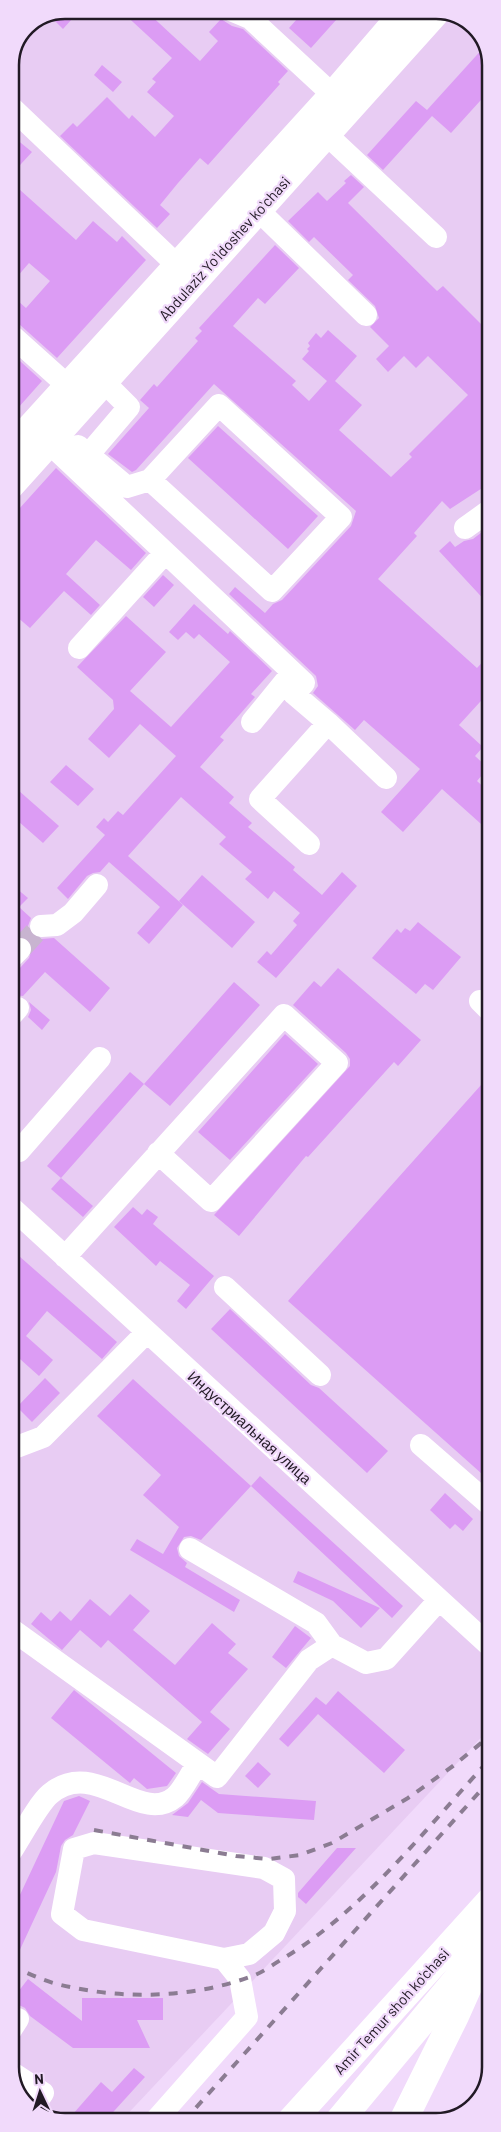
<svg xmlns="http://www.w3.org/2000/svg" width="501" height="2132" font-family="Barlow,sans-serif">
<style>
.built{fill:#e8ccf3}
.building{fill:#dc9cf4}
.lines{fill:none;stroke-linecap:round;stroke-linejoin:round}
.minor-tunnel{stroke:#c8b4d0;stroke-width:22;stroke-dasharray:22 11;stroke-linecap:butt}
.minor{stroke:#fff;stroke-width:22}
.major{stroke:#fff;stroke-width:28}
.highway{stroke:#fff;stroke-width:28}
.rail{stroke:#8b7c92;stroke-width:4;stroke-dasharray:9 9;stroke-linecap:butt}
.labels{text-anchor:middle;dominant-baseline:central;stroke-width:4.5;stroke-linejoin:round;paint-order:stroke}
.street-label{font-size:15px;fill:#221a25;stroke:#f1dafb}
.rim{fill:none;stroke:#221a25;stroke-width:2.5}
</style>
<rect width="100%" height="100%" fill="#f1dafb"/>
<!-- built -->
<path class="built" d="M65 10H443L475 26 490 55 491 1727 121 2121 58 2122 26 2106 11 2077 10 65 26 26Z"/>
<!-- building -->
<path class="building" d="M65 10H80L63 29 50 16Z
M120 10H145L200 61 218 41 209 32 221 19 232 26 243 29 288 71 278 82 280 84 208 165 200 158 178 183 160 205 170 214 157 228 60 136 73 123 77 127 107 97 129 119 132 115 155 137 174 116 147 92 156 82 152 79 172 58Z
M287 10H345L311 48 289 28 297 19Z
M485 46 490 55V90L451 133 432 116 383 170 367 155 416 101 427 110Z
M102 65 122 82 113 92 94 75Z
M10 134 32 152 10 176Z
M351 175 364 187 348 203 437 291 443 286 490 333V483L450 509 442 501 414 533 417 536 378 579 477 668 490 654V691L459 725 483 747 475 756 488 768 477 781 490 793V832L442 789 403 832 381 812 420 769 364 720 355 730 313 693 318 686 316 676 229 594 235 587 265 613 273 604 282 600 351 526 356 511 214 384 136 470 132 472 108 454 149 408 140 400 154 384 157 387 198 341 195 338 202 331 199 328 275 245 299 268 265 304 258 298 233 326 296 381 292 385 309 401 327 381 302 359 309 351 307 349 310 346 308 343 316 333 321 338 328 330 357 356 335 381 362 405 339 430 391 477 412 457 409 454 468 395 428 356 416 368 404 356 388 372 376 359 389 346 370 327 379 318 375 306 348 280 353 275 314 237 309 242 288 221 318 192 327 201 346 183 344 181Z
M10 181 76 240 93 221 117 242 122 236 146 260 57 358 19 324 10 321V294L26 308 50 281 29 263 10 285Z
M10 352 42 381 18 408 10 402Z
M218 426 318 516 288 549 188 458Z
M56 468 146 553 131 570 96 540 66 574 100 605 91 615 64 591 30 628 10 611V519Z
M490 526V606L439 551 450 541 455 547 464 541 473 539Z
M163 575 174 585 154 607 143 597Z
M194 604 228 634 230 631 272 671 251 694 255 697 220 737 224 740 200 767 234 797 229 803 252 823 248 827 295 867 293 870 322 895 342 872 357 886 276 978 257 962 267 951 271 955 297 925 293 921 300 913 274 891 268 899 245 879 252 872 219 844 226 837 181 797 128 856 183 905 149 944 137 933 160 907 109 862 100 872 93 873 87 876 68 899 57 888 105 835 96 827 104 818 108 822 118 811 123 815 176 756 140 724 109 758 88 739 114 709 113 700 77 667 126 616 166 652 130 691 171 727 230 662 199 634 194 639 186 632 178 640 169 632Z
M66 765 94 789 78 806 50 782Z
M10 783 59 826 43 843 10 814Z
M202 875 255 922 232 948 179 901Z
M10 883 28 898 19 907 31 918 28 926 30 934 41 939 54 938 110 988 90 1012 45 972 23 996 14 995 10 998V972L19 969 29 958 33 946 24 937 17 936 10 940Z
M418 922 461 957 433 990 425 984 416 994 372 958 397 929 401 933 405 928 410 931Z
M338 968 421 1040 398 1066 394 1062 308 1157 306 1156 239 1236 214 1215 350 1066V1059L346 1053 293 1005 314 981 321 987Z
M234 982 260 1005 170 1106 144 1084Z
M29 1002 50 1020 42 1030 28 1017 31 1010Z
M285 1034 318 1064 230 1160 198 1132Z
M130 1072 144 1084 61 1178 47 1166Z
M490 1075 491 1482 288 1301Z
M61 1178 93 1206 83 1217 51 1189Z
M133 1207 142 1215 147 1209 158 1217 153 1224 214 1276 186 1309 177 1301 190 1285 160 1261 156 1266 114 1227Z
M11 1249 117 1342 102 1359 47 1311 26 1336 53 1360 39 1376 11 1351Z
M230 1309 311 1385 319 1388 388 1451 367 1473 211 1329Z
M45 1378 60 1393 32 1422 17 1407Z
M133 1379 251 1486 201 1540 191 1536 184 1537 177 1548 179 1556 187 1563 185 1567 240 1600 234 1612 130 1550 137 1539 163 1554 179 1527 143 1495 161 1475 97 1416Z
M260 1476 403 1606 392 1618 251 1486Z
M445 1493 473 1519 463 1531 455 1524 450 1529 430 1510Z
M298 1571 380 1608 361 1628 333 1601 293 1582Z
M130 1594 150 1611 133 1630 175 1665 212 1623 236 1644 228 1653 248 1669 210 1712 230 1729 208 1754 187 1739 202 1722 108 1640 101 1648 80 1630 62 1650 31 1624 41 1612 51 1621 60 1611 71 1621 90 1599 110 1616Z
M295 1626 311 1638 286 1668 272 1657Z
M74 1690 176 1773 167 1786 147 1789 134 1778 130 1783 51 1718Z
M338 1691 405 1750 384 1773 318 1714 288 1747 279 1739 316 1697 326 1705Z
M258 1762 271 1774 258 1788 245 1776Z
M202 1782 219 1794 316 1801 314 1820 218 1813 201 1800 188 1817 172 1815 188 1803Z
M79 1796 90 1801 73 1835 65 1840 61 1846 56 1872 11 1969V1914L64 1801Z
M337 1848H356L306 1904 298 1897V1893Z
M28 1979 82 2021V1998H163V2020H137L150 2048H73L30 2016 25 2008 11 2001Z
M134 2068 145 2077 105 2121 66 2122 101 2082 112 2092Z"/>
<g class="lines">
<!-- minor-tunnel -->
<path class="minor-tunnel" d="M20 949 41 926"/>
<!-- minor -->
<path class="minor" d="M231 10 250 18 333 95
M10 106 178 266
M326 134 436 237
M258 210 366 315
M10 334 68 386
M219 405 341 517 272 591 150 480Z
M49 443 304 683 294 694 328 723 260 799 309 844
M60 452 78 446 127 487 150 480
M89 454 129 407 104 382
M465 528 490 510
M79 648 165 553
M252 722 292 673
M328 723 386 778
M41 926 57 925 73 913 97 885
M10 959 20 949
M480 1001 490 1011
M10 1017 18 1008
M19 1151 100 1058
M11 1207 491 1647
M65 1257 284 1015 337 1063 211 1201 158 1153
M225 1287 320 1375
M421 1445 491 1506
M11 1447 14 1448 43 1437 147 1332
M190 1549 316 1623 332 1645
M11 1629 217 1777 309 1660 332 1645 366 1663 386 1659 439 1600
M11 1852C21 1837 38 1804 50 1794 94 1756 140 1826 175 1797 184 1789 190 1774 197 1765
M11 2030 18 2019
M11 2072 43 2093 32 2109
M155 2121 247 2017 240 1979 224 1959 83 1930 62 1914 74 1849 94 1843 264 1868 284 1879 285 1911 274 1933 249 1954 224 1959"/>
<!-- major -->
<path class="major" d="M10 450 333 95 406 10
M10 486 438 10
M291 2121 491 1900
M339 2121 479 1953"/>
<!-- highway -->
<path class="highway" d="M403 2121 455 2016 491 1935"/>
<!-- rail -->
<path class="rail" d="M94 1830 236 1856 269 1859 300 1855 332 1843 408 1798 453 1766 491 1735
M11 1966C26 1972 41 1980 57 1984 120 2000 193 1999 255 1975 265 1971 275 1963 284 1958 365 1909 427 1827 491 1758
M184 2121 491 1779"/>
</g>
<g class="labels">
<!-- street labels -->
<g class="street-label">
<text transform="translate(224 248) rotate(-48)">Abdulaziz Yoʻldoshev koʻchasi</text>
<text transform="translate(250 1427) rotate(42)">Индустриальная улица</text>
<text transform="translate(391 2011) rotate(-48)">Amir Temur shoh ko'chasi</text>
</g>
</g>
<!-- crop -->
<path d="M0 0H501V2132H0ZM65 19H436A46 46 0 0 1 482 65V2067A46 46 0 0 1 436 2113H65A46 46 0 0 1 19 2067V65A46 46 0 0 1 65 19Z" fill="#f1dafb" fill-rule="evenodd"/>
<path class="rim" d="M65 19H436A46 46 0 0 1 482 65V2067A46 46 0 0 1 436 2113H65A46 46 0 0 1 19 2067V65A46 46 0 0 1 65 19Z"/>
<!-- north arrow -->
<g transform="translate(40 2092) rotate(356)" stroke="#f1dafb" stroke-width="4" paint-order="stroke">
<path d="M0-4L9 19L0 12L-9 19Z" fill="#221a25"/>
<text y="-8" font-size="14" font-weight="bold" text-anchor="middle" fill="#221a25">N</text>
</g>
</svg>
